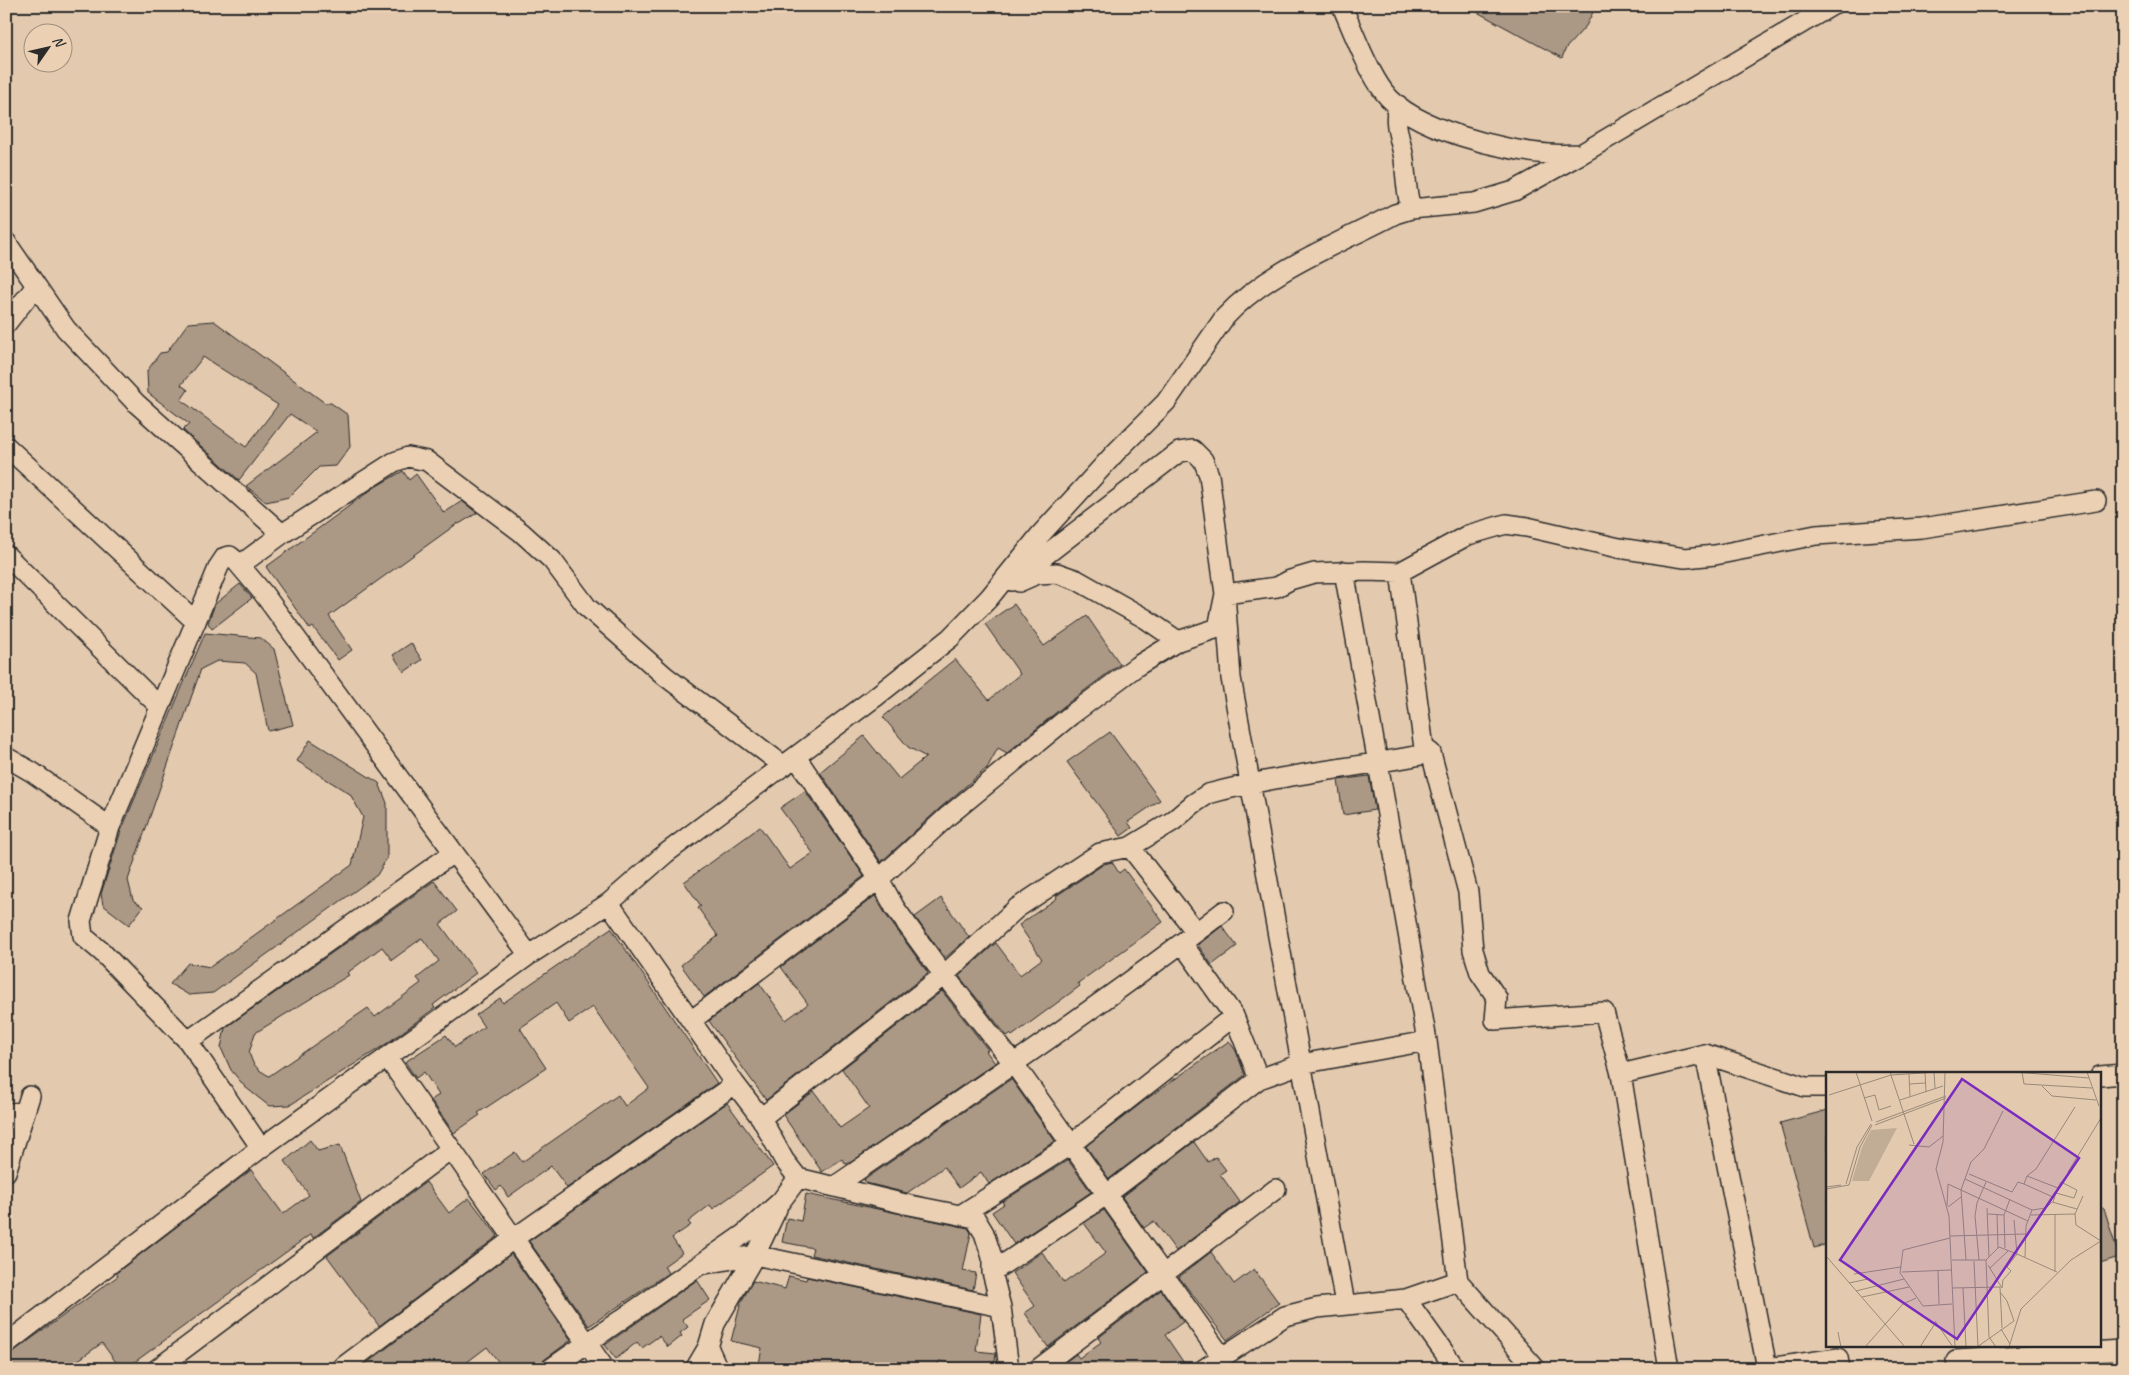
<svg xmlns="http://www.w3.org/2000/svg" width="2129" height="1375" font-family="Caveat,sans-serif">
<style>
.building{fill:#ab9885;stroke:#2b2b2b;fill-rule:evenodd}
.lines{fill:none;stroke-linecap:round;stroke-linejoin:round}
.minor-casing{stroke:#2b2b2b;stroke-width:22}
.minor{stroke:#ebd0b3;stroke-width:19}
.inset-road{fill:none;stroke:#998a7a;stroke-width:1}
.view{fill:#7b2cbf;fill-opacity:0.15;stroke:#7b2cbf;stroke-width:2.5}
.inset-edge{fill:none;stroke:#2b2b2b;stroke-width:2.5}
</style>
<rect width="100%" height="100%" fill="#e3c9ae"/>
<filter id="ink" filterUnits="userSpaceOnUse"><feTurbulence type="fractalNoise" baseFrequency=".02" numOctaves="2"/><feDisplacementMap in="SourceGraphic" scale="10" xChannelSelector="R" yChannelSelector="G"/><feConvolveMatrix kernelMatrix="1 2 1 2 8 2 1 2 1" color-interpolation-filters="sRGB"/></filter>
<g filter="url(#ink)">
<!-- building -->
<path class="building" d="M1466 6H1586L1594 10 1586 26 1566 48 1562 58Z
M214 321 325 403H331L348 415 350 447 336 466 319 467 289 497 266 502 246 486 317 432 290 414 239 480 183 430 189 424 148 393 147 371 160 353 167 352 188 323ZM203 357 278 405 246 447 181 400 188 390 181 385Z
M403 471 409 480 416 474 444 513 462 501 477 513 459 524 458 523 329 616 352 650 338 660 313 627 310 629 266 567 375 487Z
M240 584 252 598 212 629 208 623 215 604Z
M1014 604 1044 646 1087 616 1120 664 1064 706 1007 753 998 748 987 768 940 808 881 862 820 772 864 736 899 779 926 757 908 747 883 717 955 659 989 700 1020 674 985 624Z
M205 633 261 638 274 649 293 725 268 731 256 673 245 663 217 661 201 669 128 880 133 900 143 907 129 925 103 905 101 894 121 831Z
M411 643 422 660 404 672 393 655Z
M1110 732 1160 800 1128 822 1132 828 1121 836 1067 762Z
M310 740 379 783 387 803V858L377 875 213 993 189 995 170 984 188 963 210 967 352 865 363 817 350 794 297 761Z
M1369 776 1375 810 1343 815 1338 780Z
M805 791 864 876 704 997 681 965 718 936 698 908 701 906 684 882 760 827 790 869 813 853 780 808Z
M1112 862 1119 873 1124 869 1163 922 1078 983 1080 986 1012 1036 1010 1034 1007 1036 959 976 996 943 1020 975 1042 959 1019 925 1057 898 1056 896 1104 864Z
M434 881 457 911 440 924 476 973 433 1005 435 1008 386 1044 290 1105 269 1106 245 1087 231 1070 221 1048 225 1028ZM422 938 439 961 417 978 421 983 375 1017 368 1008 269 1076 259 1070 253 1063 249 1053 255 1033 349 975 347 973 382 947 392 960Z
M875 896 886 915 928 973 766 1100 709 1021 759 983 786 1020 808 1004 781 967Z
M941 898 969 937 945 958 915 917Z
M1222 926 1237 946 1212 965 1198 945Z
M611 928 717 1083 567 1188 551 1166 508 1197 501 1186 496 1190 484 1174 515 1152 522 1162 618 1095 625 1106 649 1088 593 1007 569 1023 556 1003 520 1028 546 1068 478 1113 480 1115 454 1133 431 1100 439 1095 424 1072 416 1078 405 1062 446 1035 455 1047 484 1027 476 1015 500 998 503 1003Z
M942 991 988 1050 986 1051 995 1063 851 1162 846 1164 842 1159 822 1172 783 1115 814 1091 840 1128 869 1108 842 1069Z
M1229 1041 1236 1051 1245 1075 1109 1179 1086 1146 1148 1098Z
M1011 1079 1055 1141 989 1184 981 1172 959 1188 944 1167 907 1193 866 1183 864 1180Z
M727 1103 773 1166 713 1209 710 1205 688 1222 691 1225 672 1238 682 1253 664 1266 668 1273 589 1326 529 1241Z
M1828 1110V1244L1814 1248 1780 1123Z
M310 1140 318 1151 340 1145 361 1202 313 1238 311 1234 125 1369H121L102 1343 66 1369H6V1357L118 1276 116 1273 251 1170 283 1214 309 1195 285 1161Z
M1194 1142 1208 1162 1216 1157 1226 1170 1220 1174 1240 1202 1176 1251 1154 1221 1144 1228 1122 1197Z
M1068 1160 1091 1192 1014 1244 992 1212 1004 1204 1002 1202Z
M426 1182 449 1213 469 1198 498 1236 379 1326 327 1256Z
M806 1194 968 1228 971 1233 963 1271 976 1273 973 1290 811 1255 813 1248 782 1242 787 1218 801 1221Z
M2100 1208H2104L2119 1257 2100 1263Z
M1104 1210 1148 1272 1048 1347 1025 1313 1035 1306 1012 1273 1042 1252 1064 1283 1106 1253 1084 1223Z
M1211 1252 1234 1284 1254 1269 1279 1303 1227 1340 1179 1277Z
M511 1254 571 1340 544 1360 539 1369H504L487 1347 458 1369H359Z
M789 1276 806 1280 807 1277 981 1314 976 1351 996 1353 994 1369H968V1365L939 1361 937 1369H875L843 1361 842 1369H758L762 1348 731 1341 741 1302 753 1281 785 1289Z
M697 1280 710 1300 682 1319 688 1327 680 1333 682 1336 668 1347 659 1336 642 1348 637 1342 616 1359 605 1345Z
M1161 1290 1183 1322 1165 1335 1188 1369H1062L1060 1366 1076 1354 1079 1358 1101 1342 1098 1338Z
M582 1360 588 1369H570Z"/>
<g class="lines">
<defs>
<path id="minor" d="M1342 6C1353 31 1368 71 1384 92 1411 129 1505 151 1549 154 1559 155 1570 154 1580 154
M1398 105C1393 125 1401 140 1404 159 1406 176 1406 192 1411 209
M6 242 66 329 136 403 282 534
M6 324 36 286
M6 446 196 622
M6 555 160 707
M240 565 282 534 394 462 408 457 427 461 521 532 552 560 587 607 665 676 784 766
M1344 571 1427 1041 1458 1281 1536 1369
M1400 572 1424 748 1431 753 1468 892 1473 950 1480 973 1497 998 1495 1020 1604 1012 1621 1074 1705 1054 1805 1087H1828
M1012 581 1179 452 1193 450 1203 460 1209 475 1225 594 1231 678 1345 1304
M1019 582 1037 574 1057 573 1077 580 1146 619 1178 641
M6 757 32 772 110 827
M796 757 879 879 895 908 937 966 1014 1064 1222 1357
M1130 847 1196 932
M1182 943 1234 1016 1259 1079
M692 1020 879 879 948 816 1071 715 1137 666 1178 641 1218 628 1225 594 1277 587 1290 580 1314 573 1364 571 1400 572 1468 535 1506 524 1527 527 1619 548 1685 558 1715 555 1816 535 1922 528 2096 501
M188 1041 453 853
M1705 1054 1767 1368 1838 1358 1840 1369
M387 1057 605 1369
M1621 1074 1669 1369
M2100 1076 2123 1074
M6 1113 25 1112
M761 1118 944 975 1017 908 1100 853 1130 847 1173 821 1193 804 1208 794C1281 774 1357 768 1431 753
M261 1148 188 1041 102 952 83 936 81 921 110 827 219 566 225 557 230 556 236 561 263 593 529 955
M6 1172 30 1096
M798 1178 905 1204 975 1218 984 1233 992 1257V1272L1001 1307 1009 1369
M835 1186C966 1096 1098 1008 1224 911
M962 1214 1070 1145 1234 1016
M705 1264 755 1255 1001 1307
M992 1272 1106 1195 1259 1079 1301 1064 1427 1041
M1406 1299 1456 1369
M6 1344 261 1148 529 955 609 903 665 854 874 698 950 638 989 598 1040 535 1116 452 1166 402 1224 318C1269 269 1337 245 1395 214L1411 209 1474 203 1514 191 1581 154 1831 6
M708 1347 718 1369
M1956 1360 2123 1350
M157 1369 451 1149
M340 1369 513 1239 735 1084
M550 1369 744 1234 781 1201 798 1178 784 1160 761 1118 735 1084 609 903
M695 1369 708 1347 715 1324 755 1255 777 1209
M1038 1369 1276 1189
M1204 1369 1285 1316 1317 1308 1406 1299 1458 1281"/>
</defs>
<!-- minor casing -->
<use href="#minor" class="minor-casing"/>
<!-- minor -->
<use href="#minor" class="minor"/>
</g>
</g>
<!-- overview -->
<g transform="translate(1826 1072)">
<rect width="275" height="275" fill="#e3c9ae"/>
<path d="M71 56 43 109H26L36 75 45 58Z" fill="#c1ac95"/>
<path class="inset-road" d="M30 0 46 49M64 0 88 72M99 0 100 20M108 0 109 16M119 0 117 70 110 97 123 144 129 275M189 0 263 6M196 0 198 12 266 16M261 0 273 34M83 2 84 25M84 12 99 11M216 14 226 24 270 28M3 23 65 3 111 0M38 26 49 23 53 38 65 34M74 28 117 14M50 50 120 24M49 53 120 26M83 73 103 75 117 64M242 100 275 46M143 102 186 120 192 110 198 112 201 104 210 97 249 35M201 104 232 116 235 110 251 118 248 126 230 121 227 130M139 107 206 138 220 136 226 130 251 137M20 112 31 75 45 52M198 112 229 126M0 115 15 113M0 117 23 113 34 75 46 53M257 124 249 142 250 153 275 169M121 134 122 112 202 149M122 135 135 125M161 136 163 185M162 142 178 143M171 142 172 176M205 143 249 142M229 143V199M188 148 191 182 231 200M124 164 199 162M124 166 77 178 74 201 97 234 126 232M179 176 178 143 184 127M0 184 79 275M199 185 200 154 206 138M126 188H160L163 265 170 275M140 188 135 118 145 90 158 77 177 39M153 188 149 144 151 131 160 110M160 188 173 175 191 182 181 195 185 199 177 208 176 216 162 193M148 189 152 275M164 196 182 179M112 199 113 232M76 200 125 198M28 202 75 195M23 211 42 207M126 216 174 215 176 256M137 216 140 275M30 219 78 207M36 225 83 215M109 249 127 275M175 257 184 272M12 260 15 275M39 275 77 232 90 226M94 275 110 250M151 275 188 249 181 229 174 220M183 275 195 237 245 188 275 169"/>
<path class="view" d="M136 7 253 86 131 267 14 188Z"/>
<rect width="275" height="275" class="inset-edge"/>
</g>
<!-- margin -->
<rect width="2129" height="1375" fill="none" stroke="#ebd0b3" stroke-width="25"/>
<rect x="12" y="12" width="2104" height="1350" fill="none" stroke="#2b2b2b" stroke-width="2" filter="url(#ink)"/>
<!-- north arrow -->
<g transform="translate(48 48) rotate(56)"><circle r="24" fill="#ebd0b3" stroke="#9e8e7d"/>
<path d="M0-4L9 19L0 12L-9 19Z" fill="#2b2b2b"/>
<text y="-8" font-size="14" font-weight="bold" text-anchor="middle" fill="#2b2b2b">N</text>
</g>
</svg>
